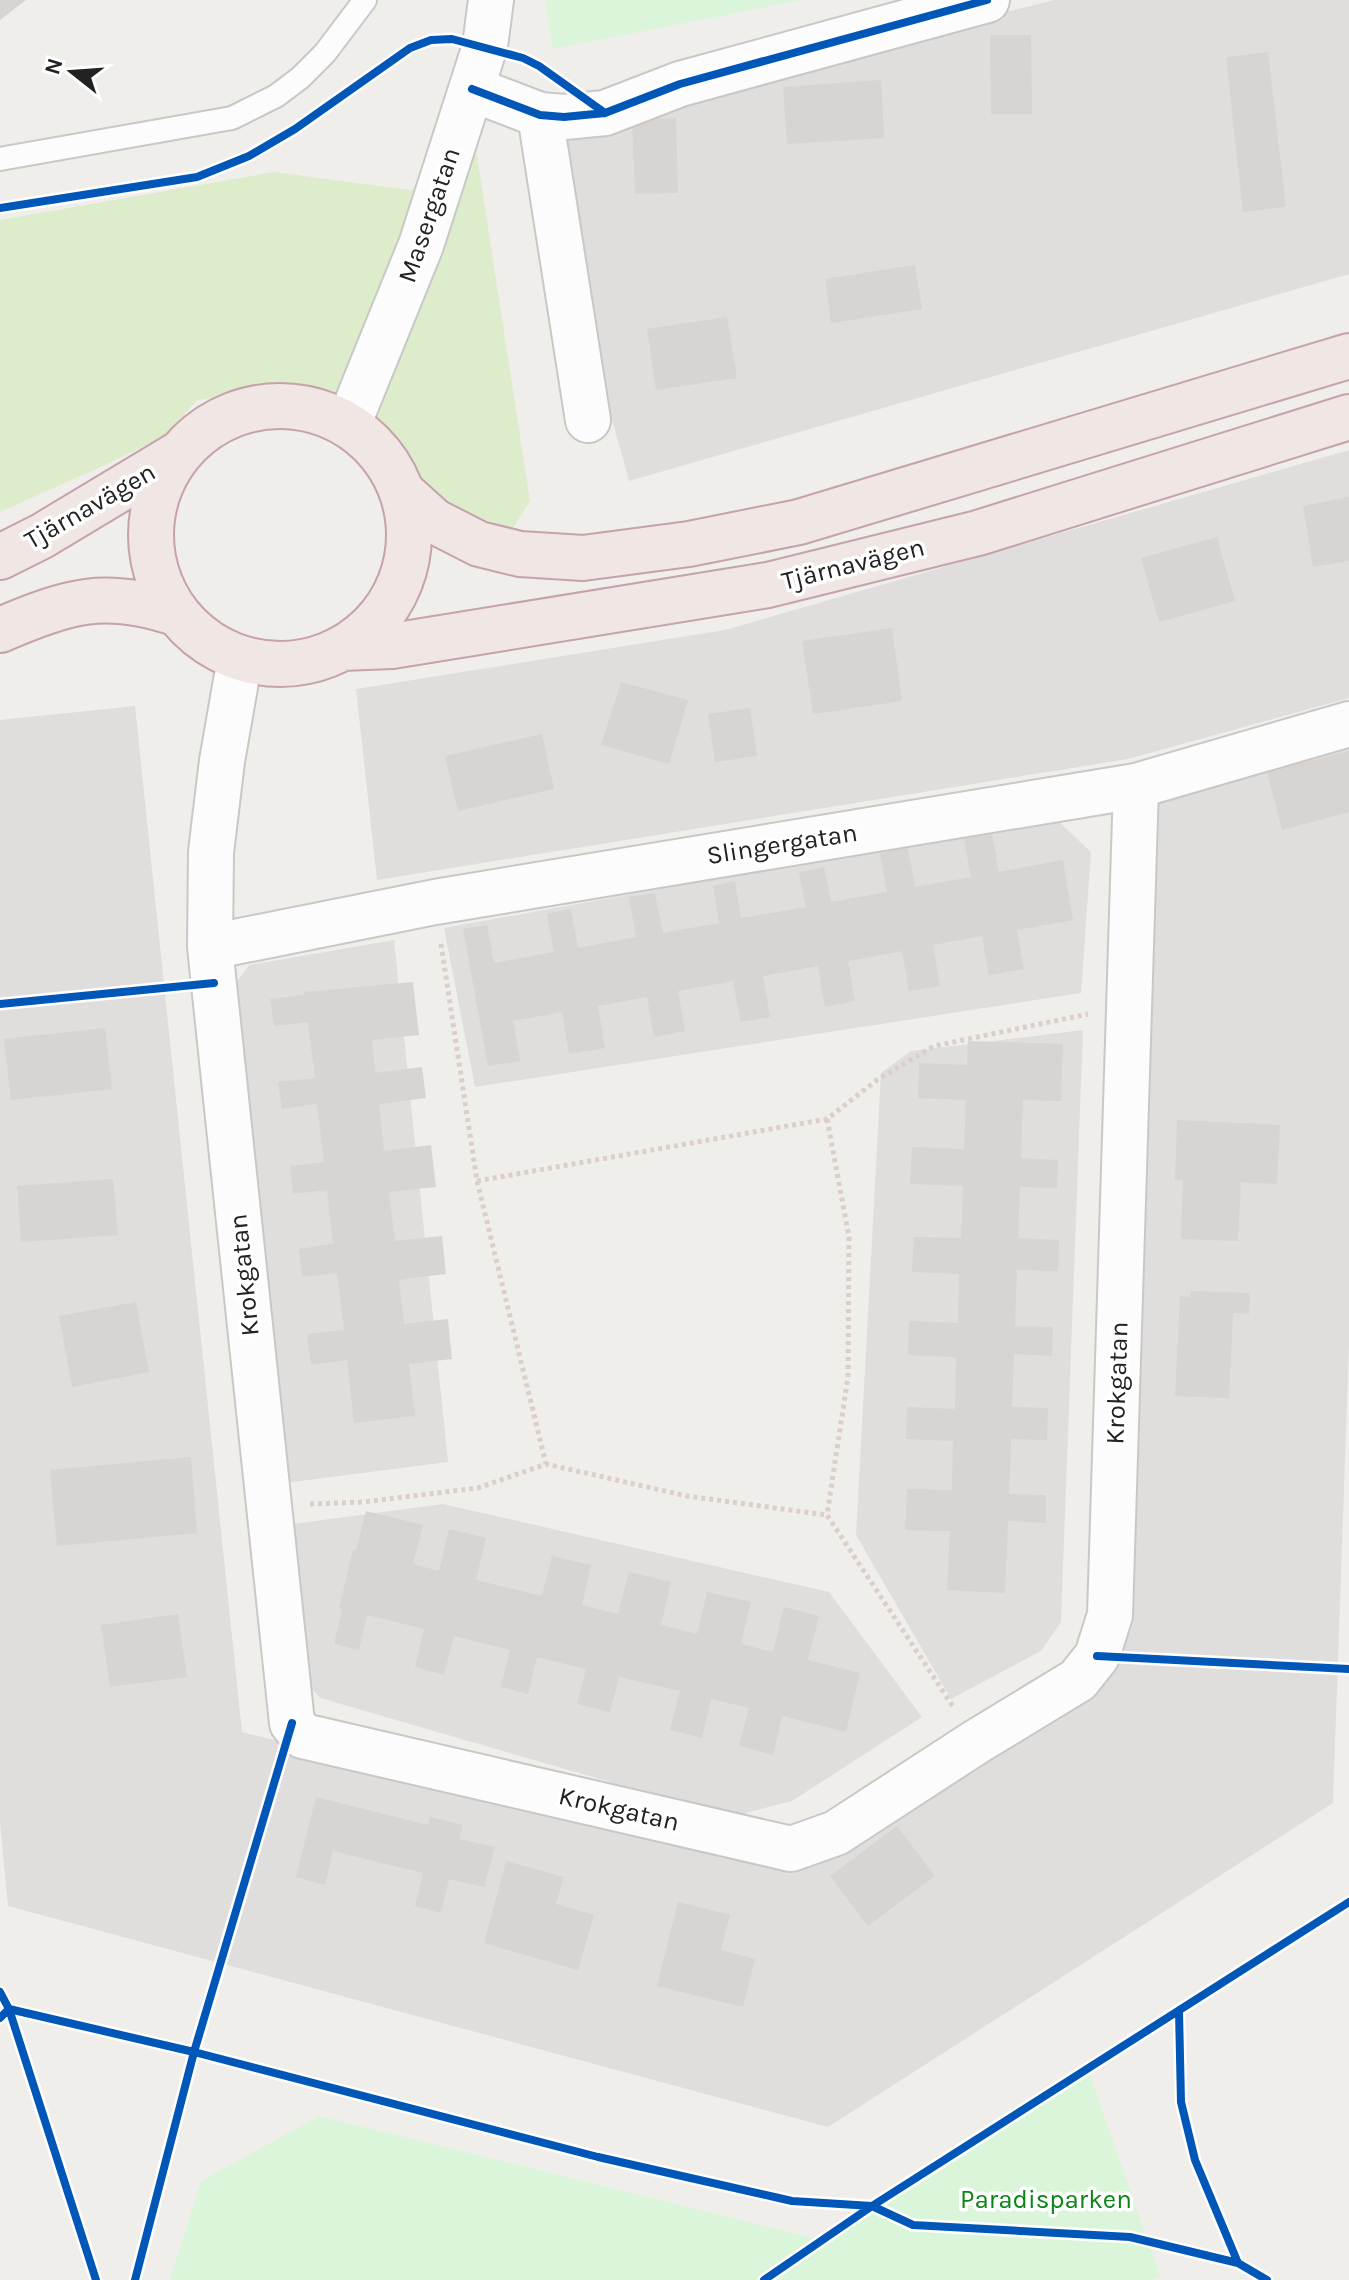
<svg xmlns="http://www.w3.org/2000/svg" width="1349" height="2280" font-family="Karla,sans-serif">
<style>
.residential{fill:#dfdedc}
.grass{fill:#ddeccb}
.park{fill:#daf5da}
.building{fill:#d7d4d2}
.lines{fill:none;stroke-linecap:round;stroke-linejoin:round}
.service-casing{stroke:#c9c8c7;stroke-width:26}
.minor-casing{stroke:#c9c8c7;stroke-width:48}
.tertiary-casing{stroke:#c9c8c7;stroke-width:48}
.trunk-casing{stroke:#c5a2ac;stroke-width:48}
.path{stroke:#dccecd;stroke-width:5;stroke-dasharray:4 4;stroke-linecap:butt}
.service{stroke:#fdfcfc;stroke-width:22}
.minor{stroke:#fdfcfc;stroke-width:44}
.tertiary{stroke:#fdfcfc;stroke-width:44}
.trunk{stroke:#f0e6e4;stroke-width:44}
.cycleway-casing{stroke:#fff;stroke-width:13}
.cycleway{stroke:#0057b8;stroke-width:8}
.labels{text-anchor:middle;dominant-baseline:central;stroke-width:7;stroke-linejoin:round;paint-order:stroke}
.street-label{font-size:26px;fill:#222;stroke:#fff}
.park-label{font-size:26px;fill:#0c8416;stroke:#fff}
</style>
<rect width="100%" height="100%" fill="#f0eeeb"/>
<!-- residential -->
<path class="residential" d="M1054 0H1349V274L629 481 533 131Z
M1349 450V698L1128 759 377 880 356 689 725 630Z
M135 706 242 1732 794 1868 1117 1626 1156 800 1349 744V1345L1333 1803 828 2127 8 1906 0 1823V720Z
M1055 818 1091 852 1081 993 475 1087 444 928Z
M394 940 448 1462 277 1484 220 1005 249 965Z
M1083 1030 1061 1622 1041 1651 951 1699 856 1535 881 1073 911 1051Z
M443 1504 829 1592 922 1717 792 1801 731 1817 320 1698 299 1675 285 1525Z"/>
<!-- grass -->
<path class="grass" d="M476 149 530 501 508 536 447 508 376 423 299 388 197 400 165 436 105 465 0 512V220L274 172 425 192Z"/>
<!-- park -->
<path class="park" d="M545 0H802L553 49Z
M1090 2075 1160 2276 1152 2280H170L201 2181 319 2116 826 2241Z"/>
<!-- building -->
<path class="building" d="M0 0H26L0 20Z
M990 35H1031L1032 114H991Z
M1268 52 1286 207 1243 212 1226 57Z
M881 80 884 138 787 144 783 87Z
M676 118 678 193 635 194 632 120Z
M915 265 922 309 831 323 825 279Z
M727 317 737 378 656 390 647 329Z
M1349 497V561L1313 567 1303 506Z
M1217 537 1235 601 1159 622 1141 558Z
M892 628 902 701 813 714 802 641Z
M621 682 688 700 669 764 601 745Z
M750 708 757 756 715 762 708 714Z
M542 734 554 789 458 811 445 756Z
M1349 751V812L1282 830 1267 772Z
M992 834 999 872 1063 860 1073 920 1017 930 1024 969 989 975 982 936 933 945 940 986 909 991 902 951 848 961 855 1001 825 1007 818 966 763 976 770 1017 741 1022 733 981 678 991 685 1031 654 1037 647 997 598 1006 605 1048 569 1054 562 1012 513 1021 520 1061 488 1066 463 929 487 925 494 963 554 952 547 914 571 909 578 948 636 937 629 897 655 893 663 933 719 923 713 886 735 881 741 918 806 907 799 872 824 867 831 902 887 892 880 853 908 848 915 887 971 877 964 839Z
M413 982 419 1035 372 1040 375 1073 422 1067 426 1098 379 1104 384 1151 431 1145 436 1187 389 1192 395 1241 442 1236 446 1274 399 1280 404 1324 448 1319 452 1359 409 1364 415 1416 354 1423 347 1360 311 1365 307 1334 344 1330 337 1273 302 1277 299 1249 333 1244 327 1190 293 1194 290 1166 324 1162 317 1104 282 1109 278 1082 315 1078 308 1022 274 1026 270 999 305 995 304 992Z
M105 1028 112 1089 11 1100 4 1039Z
M968 1041 1063 1044 1061 1101 1023 1100 1021 1158 1058 1160 1057 1188 1020 1187 1018 1238 1059 1240 1058 1271 1017 1270 1015 1326 1053 1327 1052 1356 1014 1354 1012 1407 1048 1408 1047 1440 1011 1439 1009 1494 1046 1495V1523L1008 1521 1005 1593 947 1590 950 1531 905 1530 907 1489 952 1490 953 1441 906 1439 907 1407 955 1409 956 1357 908 1355 909 1321 958 1323 959 1274 912 1272 914 1237 961 1238 963 1186 910 1184 912 1147 964 1149 966 1100 918 1098 919 1063 967 1065Z
M1177 1120 1280 1125 1277 1184 1241 1182 1238 1241 1181 1239 1183 1180H1175Z
M113 1179 118 1235 21 1242 17 1186Z
M1191 1291 1250 1293 1249 1314 1233 1313 1229 1398 1175 1396 1180 1296 1190 1297Z
M136 1302 149 1372 72 1387 59 1316Z
M191 1457 197 1533 57 1546 50 1470Z
M366 1511 423 1525 413 1564 439 1571 449 1529 486 1538 476 1580 542 1596 552 1556 591 1565 582 1605 618 1614 629 1572 671 1582 661 1625 697 1634 707 1592 751 1602 741 1644 773 1652 784 1607 819 1616 808 1660 860 1673 846 1732 782 1716 773 1755 739 1746 749 1708 711 1699 702 1738 670 1730 680 1691 619 1677 610 1712 577 1704 586 1669 537 1657 528 1694 501 1687 510 1650 454 1636 444 1675 415 1667 424 1629 367 1615 359 1650 334 1644 342 1609 339 1608 353 1550H356Z
M178 1614 187 1677 110 1687 101 1625Z
M316 1797 428 1825 430 1817 463 1825 459 1839 495 1847 484 1887 449 1879 441 1913 415 1906 423 1873 333 1851 325 1885 296 1877Z
M897 1826 935 1876 868 1926 830 1876Z
M506 1861 564 1877 556 1904 594 1915 578 1970 484 1943Z
M678 1902 730 1915 721 1950 755 1959 743 2007 657 1986Z"/>
<g class="lines">
<defs>
<path id="service" d="M0 159 232 118 276 96 300 78 325 53 365 0"/>
<path id="minor" d="M472 89 540 115 564 117 605 113 680 84 987 0
M540 115 588 420
M240 658 222 761 211 852 210 947 292 1723 303 1736 791 1849 836 1833 976 1742 1078 1680 1097 1656 1110 1615 1136 786
M210 947 435 902 1136 786 1349 724"/>
<path id="tertiary" d="M348 425 421 245 485 46 491 0"/>
<path id="trunk" d="M151 535a129 129 0 1 1 258 0a129 129 0 1 1-258 0Z
M402 492 434 521 479 544 520 554 583 558 689 544 799 522 1349 356
M0 557 42 536 180 453
M0 630C69 601 104 589 178 614
M342 648 392 646 768 585 978 533 1349 417"/>
</defs>
<!-- service casing -->
<use href="#service" class="service-casing"/>
<!-- minor casing -->
<use href="#minor" class="minor-casing"/>
<!-- tertiary casing -->
<use href="#tertiary" class="tertiary-casing"/>
<!-- trunk casing -->
<use href="#trunk" class="trunk-casing"/>
<!-- path -->
<path class="path" d="M441 944 477 1181 546 1464
M827 1119 849 1237 848 1377 827 1515 954 1708
M477 1181 827 1119 877 1080 934 1046 1088 1014
M310 1504 363 1502 478 1488 546 1464 687 1496 827 1515"/>
<!-- service -->
<use href="#service" class="service"/>
<!-- minor -->
<use href="#minor" class="minor"/>
<!-- tertiary -->
<use href="#tertiary" class="tertiary"/>
<!-- trunk -->
<use href="#trunk" class="trunk"/>
<defs>
<path id="cycleway" d="M472 89 540 115 564 117 605 113 680 84 987 0
M0 208 197 177 249 156 295 129 410 48 431 40 452 39 523 58 539 66 605 113
M0 1004 214 983
M1097 1656 1349 1669
M0 1992 9 2009 96 2280
M1179 2011 1181 2102 1195 2160 1238 2263
M0 2018 9 2009 194 2052 598 2157 792 2201 872 2206 1349 1902
M135 2280 194 2052 292 1723
M764 2280 872 2206 913 2225 1130 2237 1238 2263 1267 2280"/>
</defs>
<!-- cycleway casing -->
<use href="#cycleway" class="cycleway-casing"/>
<!-- cycleway -->
<use href="#cycleway" class="cycleway"/>
</g>
<g class="labels">
<!-- street labels -->
<g class="street-label">
<text transform="translate(429 215) rotate(-71)">Masergatan</text>
<text transform="translate(90 506) rotate(-30)">Tjärnavägen</text>
<text transform="translate(853 564) rotate(-14)">Tjärnavägen</text>
<text transform="translate(782 844) rotate(-9)">Slingergatan</text>
<text transform="translate(244 1275) rotate(-96)">Krokgatan</text>
<text transform="translate(1117 1383) rotate(-88)">Krokgatan</text>
<text transform="translate(619 1809) rotate(13)">Krokgatan</text>
</g>
<!-- park labels -->
<g class="park-label">
<text x="1046" y="2199">Paradisparken</text>
</g>
</g>
<!-- north arrow -->
<g transform="translate(72 72) rotate(287)" stroke="#ffffff" stroke-width="6" paint-order="stroke">
<path d="M0-6L14 30L0 20L-14 30Z" fill="#222222"/>
<text y="-12" font-size="22" font-weight="bold" text-anchor="middle" fill="#222222">N</text>
</g>
</svg>
